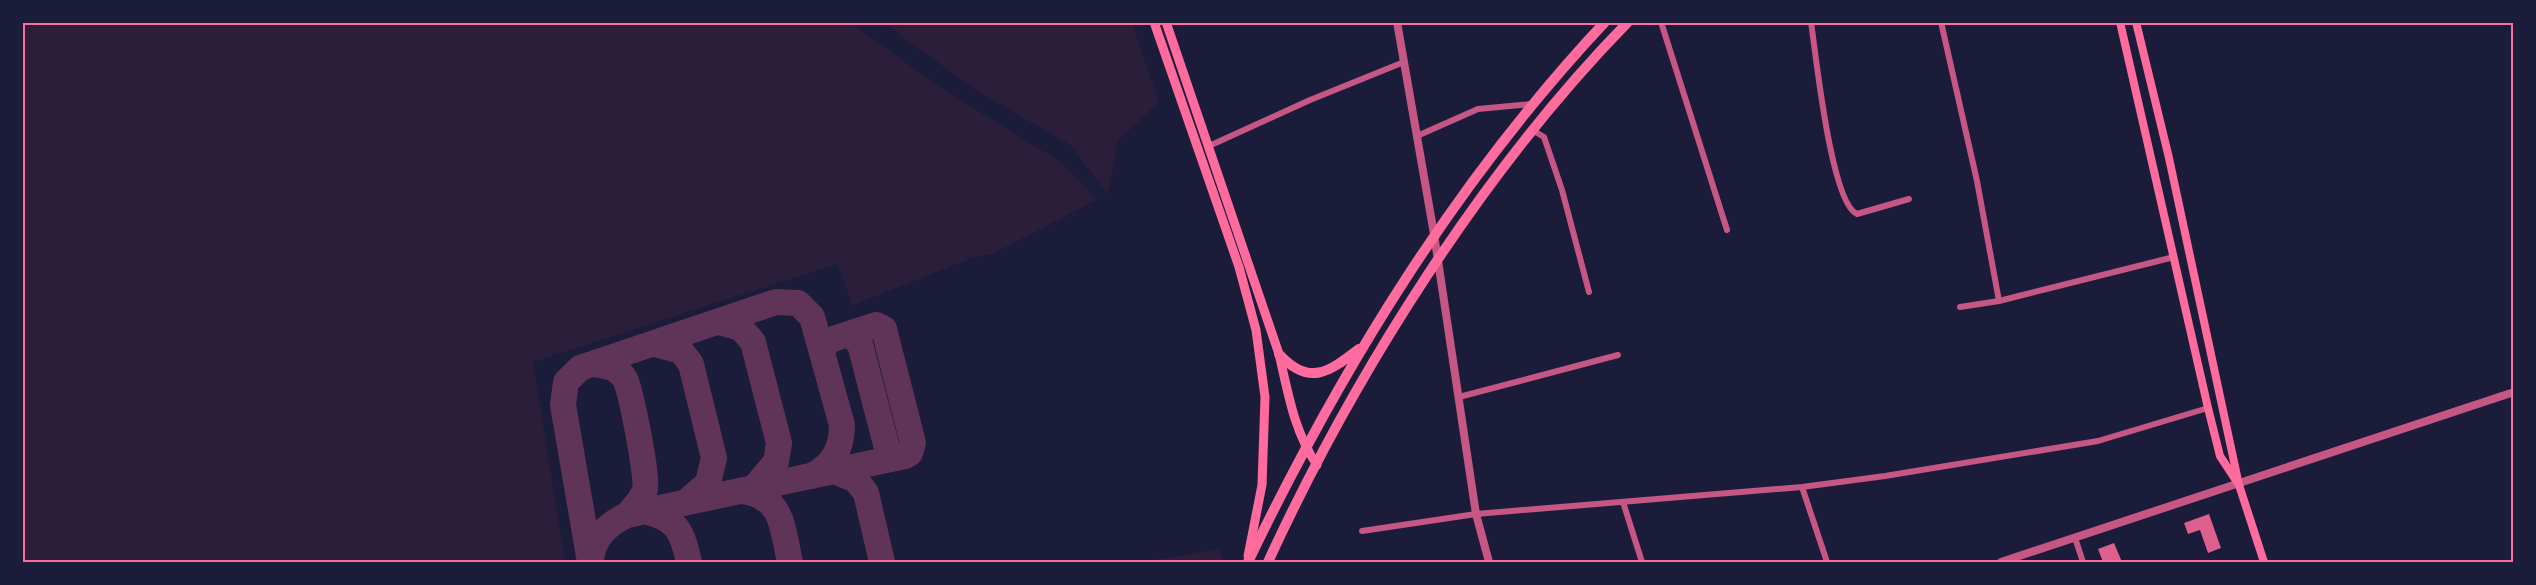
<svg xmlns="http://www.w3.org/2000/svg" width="2536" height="585" font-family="Montserrat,sans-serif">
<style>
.green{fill:#2a1e3b}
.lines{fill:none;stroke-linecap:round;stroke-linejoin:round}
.taxiway{stroke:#603358;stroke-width:26}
.building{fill:#dd5f8e}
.minor{stroke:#c65784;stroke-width:6}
.tertiary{stroke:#c65784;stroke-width:8}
.secondary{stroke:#ff6b9d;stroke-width:8}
.primary{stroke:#ff6b9d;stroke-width:9}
.trunk{stroke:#ff6b9d;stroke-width:10}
.neatline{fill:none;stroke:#ff6b9d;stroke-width:2}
</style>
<rect width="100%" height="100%" fill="#1b1b3a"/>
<!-- green -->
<path class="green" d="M22 23H855L859 29 940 87 1062 163 1097 200 992 254 973 258 853 305 837 264 533 362 565 562H23Z
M884 23H1132L1159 102 1118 141 1108 194 1070 145 974 89Z
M1218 549 1224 562H1143Z"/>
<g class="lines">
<!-- taxiway -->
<path class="taxiway" d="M719 322 741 328 753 342 779 443 776 462 754 488
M849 334 860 344 888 452 885 460
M655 344 681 351 691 364 714 458 708 483 685 503
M823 348 830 340 876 325 884 329 913 443 910 453 905 456 834 471
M593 364C606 366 618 367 625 379 631 391 648 477 645 489 642 500 634 507 627 515
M742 491C784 497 782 528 790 562
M645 511C678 519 682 532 689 562
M590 562 563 405 566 382 580 368 776 302 798 303 812 317 842 425C842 449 833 464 812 476
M591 562C592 539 606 525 627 515L834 471 856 480 866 493 882 562"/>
</g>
<!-- building -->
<path class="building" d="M2209 514 2221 548 2208 553 2200 530 2188 534 2184 523Z
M2114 543 2122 562H2103L2098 549Z"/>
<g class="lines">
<!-- minor -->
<path class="minor" d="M1661 22 1727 230
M1811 22C1816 55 1831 203 1857 214L1909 199
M1941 22 1977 181 1999 301
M1534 131 1544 137 1562 190 1589 292
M1417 136 1478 109 1532 104
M1209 146 1310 100 1404 62
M1960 307 1999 301 2174 257
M1459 397 1618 355
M1802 487 1827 562
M1623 502 1642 562
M1362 531 1476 514 1802 487 1885 476 2098 441 2208 408
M2075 538 2083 562"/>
<!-- tertiary -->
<path class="tertiary" d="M1397 22 1434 234 1476 514 1489 562
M2001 562 2514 392"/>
<!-- secondary -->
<path class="secondary" d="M2120 22 2208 408 2220 456 2239 485 2169 158 2136 22
M2239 485 2264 562"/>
<!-- primary -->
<path class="primary" d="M1154 22 1239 267 1256 330 1265 397 1262 485 1248 556
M1166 22 1279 354C1288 392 1294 432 1317 465"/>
<!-- trunk -->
<path class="trunk" d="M1279 354C1309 387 1329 372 1359 349
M1248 562C1342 367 1456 181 1605 22
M1268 562C1354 375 1483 170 1628 22"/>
</g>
<!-- border -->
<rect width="2536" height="585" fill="none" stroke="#1b1b3a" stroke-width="48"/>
<rect x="24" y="24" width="2488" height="537" class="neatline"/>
</svg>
